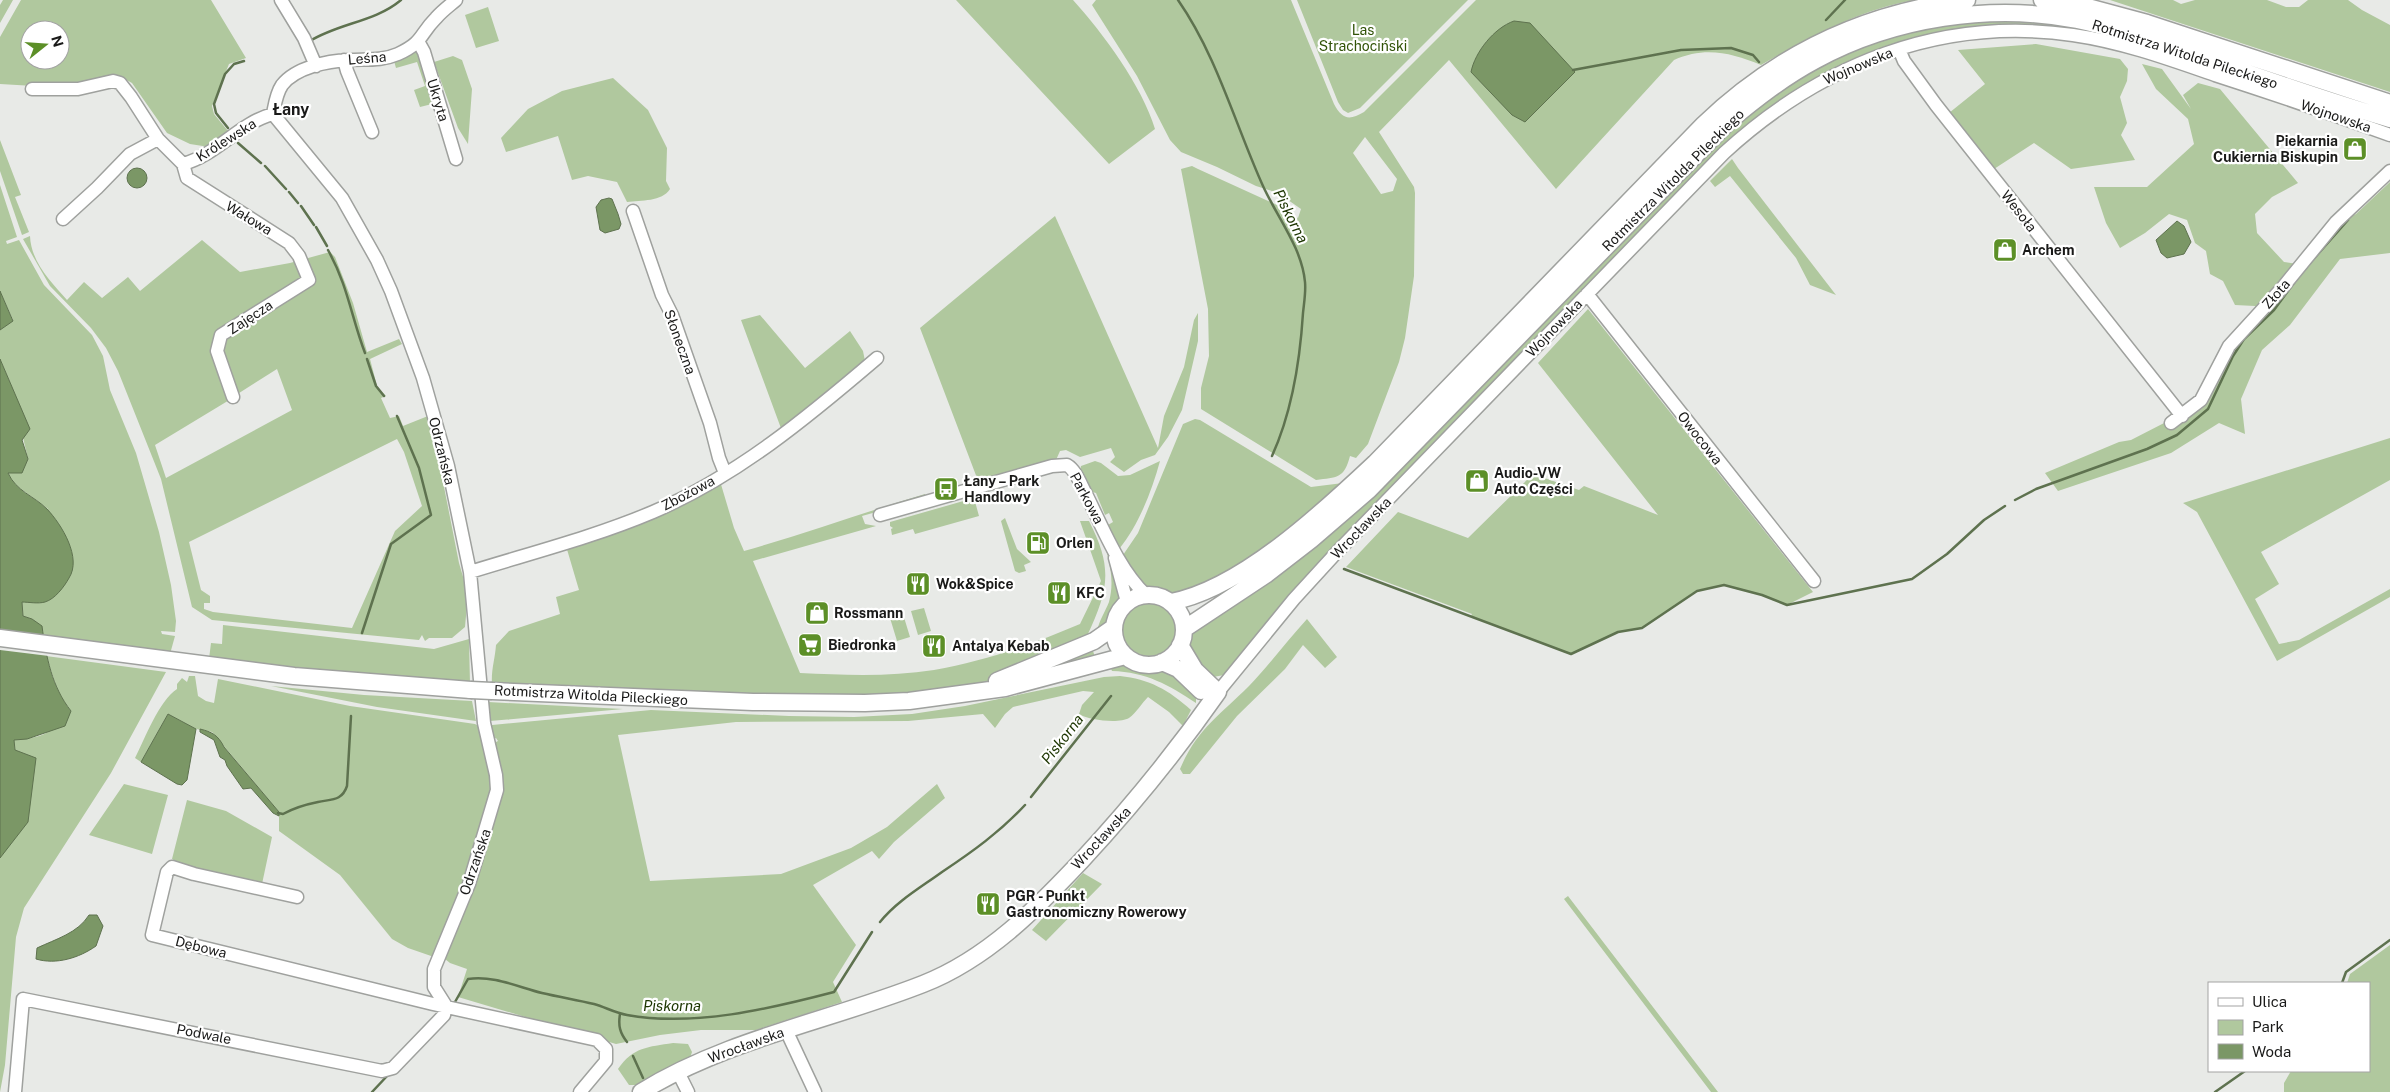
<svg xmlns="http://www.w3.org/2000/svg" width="2390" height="1092" font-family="'Public Sans',sans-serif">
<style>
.green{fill:#b0c89e;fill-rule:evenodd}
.water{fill:#7b9766;stroke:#5e724f}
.pier{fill:#e8eae7}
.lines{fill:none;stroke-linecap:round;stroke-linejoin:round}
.stream{stroke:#5e724f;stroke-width:2.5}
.minor-casing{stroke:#9fa19e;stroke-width:15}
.major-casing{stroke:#9fa19e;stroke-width:19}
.minor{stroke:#fff;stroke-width:12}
.major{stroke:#fff;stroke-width:16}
.major-bridge-casing{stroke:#9fa19e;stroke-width:19;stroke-linecap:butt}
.major-bridge{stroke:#fff;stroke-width:16}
.labels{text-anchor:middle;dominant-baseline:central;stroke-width:4.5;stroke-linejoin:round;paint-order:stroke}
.park-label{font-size:14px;fill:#315307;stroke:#fff}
.street-label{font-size:14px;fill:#1a1a19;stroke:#fff}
.poi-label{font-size:14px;font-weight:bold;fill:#1a1a19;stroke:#fff;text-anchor:start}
.water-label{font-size:15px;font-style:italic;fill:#1c3500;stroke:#fff}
.quarter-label{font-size:16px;font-weight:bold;fill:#1a1a19;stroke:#fff}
</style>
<rect width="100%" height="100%" fill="#e8eae7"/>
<!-- green -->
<path class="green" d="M3 0H13L0 23V5Z
M21 0H211L246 58 229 64 212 106 214 114 228 131 209 147 190 144 167 133 132 83 123 78 92 83 34 86 0 84V37ZM30 30H60V60H30Z
M956 0H1073C1103 33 1142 86 1155 129L1109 164Z
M1096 0H1291L1334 104C1342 119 1349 121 1364 112L1476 0H1915C1860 9 1809 38 1761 65 1732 53 1705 46 1674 60L1556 189 1449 60 1379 132 1414 187 1415 193 1414 276 1405 338 1399 362 1368 444 1356 458 1350 456C1344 479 1337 477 1316 480L1201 409V388L1209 356 1208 309 1181 169 1192 166 1198 169 1275 204 1298 218 1301 209 1278 193 1256 186 1217 167 1181 152 1170 140 1137 76 1092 5ZM1365 137 1397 179 1393 191 1381 194 1353 153Z
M1297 0H1468L1360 108 1348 113 1343 110 1338 102Z
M2110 0H2173L2181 4 2195 0H2267L2286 7H2299L2308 0H2348L2362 10 2390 25V92Z
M488 7 499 41 476 48 465 15Z
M2022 20 2087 28 2390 125V131L2133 43 1975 29 1808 84 1769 109 1224 675 1208 678 1187 642 1190 630 1739 120 1814 67 1885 37 1956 22Z
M2036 44 2120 59 2128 69 2127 81 2120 97 2127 123 2121 135 2135 160 2071 169 2034 143 1994 169 1949 113 1985 84 1958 50Z
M414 51 419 53 436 103 420 107 414 90 425 86 417 62 396 68 394 61Z
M453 56 462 60 472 89 468 144 458 128 434 62Z
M2142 64 2162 69 2191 109 2183 95 2198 83 2220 89 2298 183 2272 197 2255 214 2257 233 2284 262 2304 265 2343 220 2356 214 2390 182V253L2340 259 2290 325 2262 350 2241 399 2245 434 2219 423 2171 453 2058 491 2045 473 2119 442 2131 440 2168 421 2176 423 2238 340 2260 317 2255 306 2235 305 2223 281 2210 274 2206 251 2195 243 2187 220 2169 214 2145 233 2120 248 2106 223 2094 187H2147L2194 144 2188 119 2156 89Z
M613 78 648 110 667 148 666 181 670 189C662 202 641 200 627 202L617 182 588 176 572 180 558 136 506 152 501 138 528 109 562 91Z
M0 140 21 195 15 197 29 232 22 235 0 171Z
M1732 159 1738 168 1836 295 1810 285 1796 258 1730 176 1715 187 1710 181Z
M0 185 17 237 6 241 7 244 19 240 44 285 92 335 103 356 110 390 136 453 159 532 171 585 176 621 175 632 161 631 162 634 175 636 170 654 43 637 32 619 23 616 22 602H45L48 509 13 483 8 473 28 459 10 382 0 359V330L13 320 0 291Z
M1055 216 1158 448 1164 416 1184 367 1194 320 1198 313V341L1182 410 1168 437 1155 455 1141 460 1124 472 1110 462 1115 457 1111 448 1080 457 1066 450 1060 451 1056 460 974 484 973 480 977 478 920 328Z
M30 236C31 262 51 282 67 300L84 282 102 298 128 277 140 291 202 240 240 272 290 263 330 252 335 257 353 303 367 352 399 339 402 344 370 359 377 386 386 396 381 398 390 418 399 416 403 426 428 416 433 431 459 563 468 594 465 627 452 638H429L425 641 422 635 419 640 212 620 192 607 161 479 118 371 106 348 91 328 50 286 23 239ZM217 338 236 395 277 369 292 410 166 478 155 445 231 399ZM397 439 404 452 422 506 395 531 352 628 213 612 204 609V603H210V596L201 590 189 542Z
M1588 309 1813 592 1787 605 1762 595 1724 585 1697 590 1642 628 1618 632 1571 654 1471 616 1472 614 1346 567 1398 512 1468 538 1533 474 1579 490 1584 486 1658 515 1538 363Z
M760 315 805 368 850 331 863 351 865 361 782 431 741 320Z
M1195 419 1200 420 1311 487 1343 483C1306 517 1199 615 1147 589 1135 582 1129 566 1123 555L1138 533 1183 424Z
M2390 438V480L2261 552 2279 584 2255 599 2279 644 2299 640 2390 589V597L2277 661 2197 512 2183 503Z
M1095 461 1101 463 1118 476 1130 475 1160 461C1152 490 1139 525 1119 549L1108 525 1113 522 1109 513 1105 515 1096 493 1089 491 1080 472 1081 466Z
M720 481 734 528 744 551C805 534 865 512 925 494L926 498 862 516 865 524 876 526 753 561 800 673C844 675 890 677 934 670 985 661 1033 644 1080 624L1101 581 1080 521H1089C1113 568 1109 589 1087 636L1001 677 972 686 953 690 846 699 492 684C491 670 495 659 496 645L509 631 560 614 556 597 579 590 566 546Z
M974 498 979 516 915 534 913 529 892 535 891 529 893 528 890 526V522Z
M1005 518 1017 549 1031 562 1024 565 1026 571 1019 573 1015 571 1001 521Z
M1103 539 1109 553 1120 600 1109 624 1097 631C1099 621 1105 612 1109 602 1115 580 1109 560 1103 539Z
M1121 630a28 28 0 1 1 56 0a28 28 0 1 1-56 0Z
M924 608 931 631 918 635 911 611Z
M903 614 910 637 897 641 890 618Z
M1307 619 1337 657 1325 668 1303 645 1285 669 1237 716 1190 774H1183L1180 769C1197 729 1219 716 1249 686 1269 665 1287 641 1307 619Z
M223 625 434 649 469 639 470 684 384 678 209 659 211 643 222 644Z
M1091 645 1095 657 1009 684Z
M46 656 166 672 111 773 24 908 16 937 5 1065 0 1092V858L5 850 15 750 13 739C45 739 50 732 71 711L60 697Z
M1124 662 1147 670 1166 668 1196 697V703C1169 685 1146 672 1112 671L1109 664Z
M189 676H195L198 696 206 701 214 703 218 679 350 706 475 724 480 727 494 786 475 858 434 957 408 948 392 939 340 875 279 831V812L212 732 196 729 168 714 141 762 135 758C145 738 159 701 177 689V684L182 678 187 682Z
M1120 676C1149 679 1169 690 1191 710L1183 726 1169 712 1148 697C1142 703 1136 713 1129 718 1119 724 1088 720 1079 714L1082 705 1094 692 1083 691 1013 707 1005 714 995 728 983 714 908 721 736 722 618 735 650 881 781 874 851 848 887 827 937 784 945 798 894 842 879 859 872 851 813 885 856 945 833 982 842 1002 756 1030H701L660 1035 616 1044 458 997 467 969 450 963 445 959 497 813 492 744 498 741 496 738 492 740 489 726 492 725 651 710 789 716 854 717 912 714 965 706 1104 677Z
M271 686 364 695 472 701 476 721 377 707Z
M488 702 623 709 490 721Z
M124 784 168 795 152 854 89 835Z
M187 800 226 811 272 837 262 884 189 869 172 859Z
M1083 873 1102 884 1046 941 1032 930Z
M1568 896 1718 1092H1711L1564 899Z
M2390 945V1092H2284V1083L2291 1071H2369V983H2347L2350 974Z
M673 1043 688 1044 692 1052 690 1058 637 1085H629L618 1069C633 1047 648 1047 673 1043Z"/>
<!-- water -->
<path class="water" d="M1514 21 1530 23 1575 72 1525 122 1512 115 1471 72C1475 52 1494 28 1514 21Z
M127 178a10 10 0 1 1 20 0a10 10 0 1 1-20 0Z
M609 198 612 199 618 214 621 224 619 229 605 233 600 230 596 207 601 200Z
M2177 221 2184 226 2191 242 2184 254 2167 258 2161 253 2156 240Z
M0 291 13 321 0 330Z
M0 359 30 429 22 440 28 459 22 473H8C16 491 34 496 47 509 62 525 82 558 69 578 64 587 55 599 45 602 38 604 28 602 22 602L23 616 32 619 42 626C46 657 52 687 71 711L65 726 27 739 14 740 15 750 36 758 28 822 0 858Z
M168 714 196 729 187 780 182 785 177 784 141 762Z
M200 729C212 732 218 735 224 747L279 812V816L273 813 251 788 243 789 227 766 225 760 220 757 214 740 200 732Z
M89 915H97L103 926 96 946C79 958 56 965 36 959L37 948C56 939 78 933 89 915Z"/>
<!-- pier -->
<path class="pier" d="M0 631 48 652 49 656 0 650Z"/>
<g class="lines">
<!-- stream -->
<path class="stream" d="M1178 0C1217 56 1235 124 1263 186 1277 217 1302 248 1305 282 1306 292 1304 303 1303 313 1300 361 1292 412 1272 456
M1826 20 1845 0
M310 41C339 23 375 22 401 0
M1573 70 1681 50 1731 48 1753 55 1759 62
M228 128 216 113 214 104 225 74 234 64 244 61
M238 143 261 163
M265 166 286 189
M289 192 298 203
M301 206 314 225
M316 227 327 246
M328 250C348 286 351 316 365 353
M2309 264 2348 220
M367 359 376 386 384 396
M2015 500 2036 489 2147 449 2177 435 2208 409 2233 356 2244 339 2274 310 2296 280
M1344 569 1571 654 1618 632 1642 628 1697 591 1724 585 1762 595 1787 605 1912 579 1947 554 1984 520 2005 506
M362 633 391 544 431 515 419 468 397 416
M1031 797 1111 696
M278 813 283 814C292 809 308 804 318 802 332 799 342 801 347 786L351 716
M880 922C897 901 920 888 942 872 972 852 1000 832 1025 805
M2342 983 2346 972 2390 940
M455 1002 468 979C493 975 518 987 542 993 559 997 577 1000 594 1004 605 1007 615 1013 627 1015 694 1027 769 1009 834 992L872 932
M620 1014C618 1026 620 1033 627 1042
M633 1056 643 1078
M372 1092 388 1075
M2215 1092 2245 1071"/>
<defs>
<path id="minor" d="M281 0 304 38 316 66
M419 43 424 52 456 159
M1899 49 1904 61 1936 105 2182 416
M344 60 347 71 372 132
M32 89H78L113 81 120 83 131 97 158 139 183 164C217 155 239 123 273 114
M183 164 187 178 289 243 299 256 309 280 221 335 217 351 233 397
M633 211 662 295 672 315 710 423 719 458 725 473
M63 219 97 188 130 154 158 139
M1587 294 1814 581
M2171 423 2201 400 2229 346 2283 287 2336 222 2390 171
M880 515 1052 466 1067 465C1076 470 1081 485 1086 494 1102 526 1119 570 1146 595
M1115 558 1127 602
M470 572C531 553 594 537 653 512 737 476 808 417 877 358
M1218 692 1294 599 1337 552 1724 153C1821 64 1941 16 2073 35 2122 42 2169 59 2215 75 2274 94 2332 114 2390 135
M297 897 194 874 172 867 167 872 152 935 433 1004 597 1040 606 1049V1061L580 1092
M786 1030 815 1092
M678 1072 688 1092
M15 1092 23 999 382 1071 393 1068 444 1015 446 1006 434 987V969L469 884 497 790 496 775 484 723 470 572 448 466 423 378 391 291 377 260 342 198 273 114C275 104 276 94 282 85 296 67 328 61 349 60 366 59 382 61 398 54 424 42 419 35 436 18 442 11 449 6 456 0"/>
<path id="major" d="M2042 0 2084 6 2147 23 2390 103
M1114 630a35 35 0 1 1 70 0a35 35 0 1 1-70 0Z
M1171 602C1241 589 1324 511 1375 463L1703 125C1777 54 1865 12 1967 0
M1184 629 1267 574 1311 540 1369 490 1727 123C1756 99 1784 77 1816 60 1893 18 1991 3 2077 20 2116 28 2154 41 2193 54 2258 76 2323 100 2390 119
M0 638 294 676 471 690
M1162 662 1178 669 1201 691
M997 681 1094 641 1114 627
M492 691 753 702 865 703 909 701 1005 688 1125 656
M641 1092C727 1039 829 1021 923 984 987 959 1036 909 1082 860 1131 807 1176 752 1218 692L1195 670 1180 645"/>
</defs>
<!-- minor casing -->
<use href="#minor" class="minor-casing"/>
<!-- major casing -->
<use href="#major" class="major-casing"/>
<!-- minor -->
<use href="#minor" class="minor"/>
<!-- major -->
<use href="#major" class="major"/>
<defs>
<path id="major-bridge" d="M471 690 492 691"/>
</defs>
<!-- major-bridge casing -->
<use href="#major-bridge" class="major-bridge-casing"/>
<!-- major-bridge -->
<use href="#major-bridge" class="major-bridge"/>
</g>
<!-- icons -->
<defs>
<symbol id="shop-square" viewBox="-11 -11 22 22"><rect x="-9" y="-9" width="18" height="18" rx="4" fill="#5c8f27" stroke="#fff"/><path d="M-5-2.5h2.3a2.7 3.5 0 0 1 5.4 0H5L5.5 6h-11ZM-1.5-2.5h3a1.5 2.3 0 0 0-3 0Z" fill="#fff"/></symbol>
<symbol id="bus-square" viewBox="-11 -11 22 22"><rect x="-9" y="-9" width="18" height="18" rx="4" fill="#5c8f27" stroke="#fff"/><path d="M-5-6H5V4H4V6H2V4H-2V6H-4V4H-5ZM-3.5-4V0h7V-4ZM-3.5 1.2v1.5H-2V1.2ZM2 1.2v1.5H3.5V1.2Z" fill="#fff"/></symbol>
<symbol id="fuel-square" viewBox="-11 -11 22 22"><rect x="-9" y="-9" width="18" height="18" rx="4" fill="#5c8f27" stroke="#fff"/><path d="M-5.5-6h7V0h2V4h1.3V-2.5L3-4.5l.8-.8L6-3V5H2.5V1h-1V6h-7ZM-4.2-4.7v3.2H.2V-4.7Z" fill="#fff"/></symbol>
<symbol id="restaurant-square" viewBox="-11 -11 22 22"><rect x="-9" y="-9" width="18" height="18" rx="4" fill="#5c8f27" stroke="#fff"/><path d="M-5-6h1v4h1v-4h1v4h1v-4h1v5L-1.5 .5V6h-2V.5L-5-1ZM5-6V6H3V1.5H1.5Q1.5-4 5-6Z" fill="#fff"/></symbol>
<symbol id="supermarket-square" viewBox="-11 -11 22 22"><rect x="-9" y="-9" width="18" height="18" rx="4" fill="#5c8f27" stroke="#fff"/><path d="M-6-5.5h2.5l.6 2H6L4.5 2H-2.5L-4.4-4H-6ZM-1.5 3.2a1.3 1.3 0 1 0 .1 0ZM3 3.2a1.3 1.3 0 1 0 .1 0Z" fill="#fff"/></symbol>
</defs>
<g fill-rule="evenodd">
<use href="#shop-square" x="2341" y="135" width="28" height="28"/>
<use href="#shop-square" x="1991" y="236" width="28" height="28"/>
<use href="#shop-square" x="1463" y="467" width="28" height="28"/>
<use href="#bus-square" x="932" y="475" width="28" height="28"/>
<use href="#fuel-square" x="1024" y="529" width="28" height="28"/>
<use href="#restaurant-square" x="904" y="570" width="28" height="28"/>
<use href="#restaurant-square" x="1045" y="579" width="28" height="28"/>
<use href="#shop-square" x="803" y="599" width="28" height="28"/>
<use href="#supermarket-square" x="796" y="631" width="28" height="28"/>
<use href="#restaurant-square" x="920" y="632" width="28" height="28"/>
<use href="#restaurant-square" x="974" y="890" width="28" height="28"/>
</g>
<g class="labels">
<!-- park labels -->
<g class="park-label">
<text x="1363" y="30">Las<tspan x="1363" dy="16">Strachociński</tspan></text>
</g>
<!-- street labels -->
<g class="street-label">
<text transform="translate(2185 54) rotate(18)">Rotmistrza Witolda Pileckiego</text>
<text transform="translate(367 58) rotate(-5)">Leśna</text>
<text transform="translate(1858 66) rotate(-23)">Wojnowska</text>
<text transform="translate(438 100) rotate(73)">Ukryta</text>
<text transform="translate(2336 116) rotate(19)">Wojnowska</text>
<text transform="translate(226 140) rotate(-32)">Królewska</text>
<text transform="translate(1673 180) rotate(-45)">Rotmistrza Witolda Pileckiego</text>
<text transform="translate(2019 211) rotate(52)">Wesoła</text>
<text transform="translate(249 218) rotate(31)">Wałowa</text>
<text transform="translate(2276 294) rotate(-49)">Złota</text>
<text transform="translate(250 317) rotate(-33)">Zajęcza</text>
<text transform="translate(1554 328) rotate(-46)">Wojnowska</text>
<text transform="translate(680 342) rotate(70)">Słoneczna</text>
<text transform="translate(1700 438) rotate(52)">Owocowa</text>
<text transform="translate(442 451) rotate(76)">Odrzańska</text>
<text transform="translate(688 493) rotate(-28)">Zbożowa</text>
<text transform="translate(1087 498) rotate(62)">Parkowa</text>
<text transform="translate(1361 528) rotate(-46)">Wrocławska</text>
<text transform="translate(591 695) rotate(3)">Rotmistrza Witolda Pileckiego</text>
<text transform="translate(1101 838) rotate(-47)">Wrocławska</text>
<text transform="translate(475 862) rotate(-71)">Odrzańska</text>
<text transform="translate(201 947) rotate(14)">Dębowa</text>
<text transform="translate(204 1034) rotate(11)">Podwale</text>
<text transform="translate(746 1045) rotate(-20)">Wrocławska</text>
</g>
<!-- poi labels -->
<g class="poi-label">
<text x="2338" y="141" text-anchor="end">Piekarnia<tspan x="2338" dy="16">Cukiernia Biskupin</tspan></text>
<text x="2022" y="250">Archem</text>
<text x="1494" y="473">Audio-VW<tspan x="1494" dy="16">Auto Części</tspan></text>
<text x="964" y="481">Łany – Park<tspan x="964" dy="16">Handlowy</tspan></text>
<text x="1056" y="543">Orlen</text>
<text x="936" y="584">Wok&amp;Spice</text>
<text x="1076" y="593">KFC</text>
<text x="834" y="613">Rossmann</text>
<text x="828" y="645">Biedronka</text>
<text x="952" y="646">Antalya Kebab</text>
<text x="1006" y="896">PGR - Punkt<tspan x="1006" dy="16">Gastronomiczny Rowerowy</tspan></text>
</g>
<!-- water labels -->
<g class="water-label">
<text transform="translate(1291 216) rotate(63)">Piskorna</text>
<text transform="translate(1062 739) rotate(-52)">Piskorna</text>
<text x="672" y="1005">Piskorna</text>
</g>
<!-- quarter labels -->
<g class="quarter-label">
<text x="291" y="109">Łany</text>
</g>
</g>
<!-- legend -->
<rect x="2208" y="982" width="162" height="90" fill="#ffffff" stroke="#a3a3a3"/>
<rect x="2218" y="998" width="25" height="8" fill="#ffffff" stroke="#a3a3a3"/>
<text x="2252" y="1007" font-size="15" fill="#1a1a19">Ulica</text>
<rect x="2218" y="1020" width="25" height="15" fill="#b0c89e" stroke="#a3a3a3"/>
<text x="2252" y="1032" font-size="15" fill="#1a1a19">Park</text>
<rect x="2218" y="1044" width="25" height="15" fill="#7b9766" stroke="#a3a3a3"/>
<text x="2252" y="1057" font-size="15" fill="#1a1a19">Woda</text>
<!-- north arrow -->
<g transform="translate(45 45) rotate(73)"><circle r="24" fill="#ffffff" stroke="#a3a3a3"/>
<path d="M0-4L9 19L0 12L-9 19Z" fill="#5c8f27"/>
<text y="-8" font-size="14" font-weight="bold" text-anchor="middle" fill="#1a1a19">N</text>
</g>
</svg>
